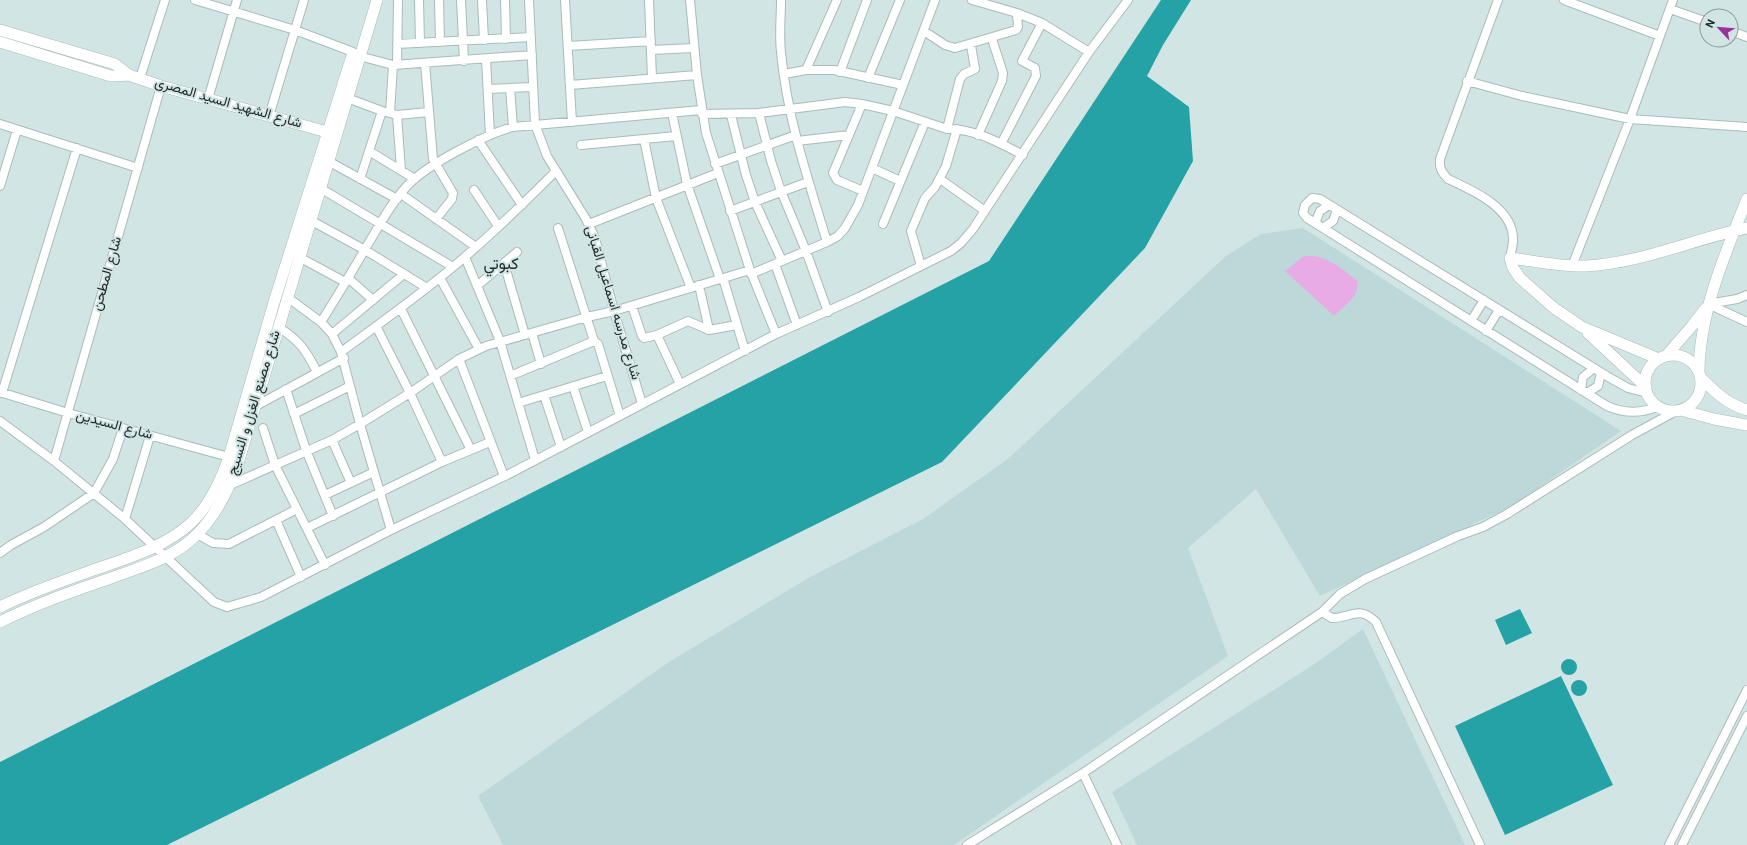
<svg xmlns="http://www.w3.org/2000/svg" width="1747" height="845" font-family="Georgia,Vazirmatn,serif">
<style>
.built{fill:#bdd8d9}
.green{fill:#e8abe6}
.water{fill:#25a2a6}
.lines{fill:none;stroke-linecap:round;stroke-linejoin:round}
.street-casing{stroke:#a9bbbb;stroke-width:10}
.secondary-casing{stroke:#a9bbbb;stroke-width:12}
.street{stroke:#fff;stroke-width:8}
.secondary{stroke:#fff;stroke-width:11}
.labels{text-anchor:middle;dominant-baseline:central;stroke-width:4;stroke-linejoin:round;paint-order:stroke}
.street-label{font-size:14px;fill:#242b2b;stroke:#d2e5e5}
.quarter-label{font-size:16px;fill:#242b2b;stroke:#d2e5e5}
</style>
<rect width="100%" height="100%" fill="#d2e5e5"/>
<!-- built -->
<path class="built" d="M1303 228 1621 431 1512 506 1320 596 1256 489 1188 548 1228 656 954 845H503L478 796 669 662 810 577 923 519 1009 458 1226 256 1261 234Z
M1363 629 1465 845H1137L1112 792 1310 667Z"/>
<!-- green -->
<path class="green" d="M1304 256C1324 253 1343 269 1357 281 1360 297 1344 306 1334 316L1285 271Z"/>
<!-- water -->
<path class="water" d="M1161 0H1191L1163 45 1147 76 1189 107 1193 161 1145 248 942 462 167 845H0V762L989 261Z
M1520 609 1532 633 1506 645 1495 620Z
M1561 667a8 8 0 1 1 16 0a8 8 0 1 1-16 0Z
M1561 676 1613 785 1505 835 1455 726Z
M1571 688a8 8 0 1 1 16 0a8 8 0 1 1-16 0Z"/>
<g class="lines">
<defs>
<path id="street" d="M195 0 295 30 353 52
M419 0 420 43
M439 0 440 42
M461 0 464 61
M482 0 484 40
M505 0 506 39
M529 0 535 124 547 156 586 219 595 238 614 311 642 404
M565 0 572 122
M649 0 652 78
M690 0 697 75 706 133 750 270 776 334
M781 0C781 17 779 35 781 52 787 118 808 179 827 242
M972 0 1017 13 1042 23 1089 52
M1498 0 1440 159C1439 168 1442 173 1448 179 1472 190 1514 208 1513 240 1513 246 1511 252 1510 258
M1564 0 1660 36
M1670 9 1707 22
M924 31 945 45 955 48 1016 30 1018 27 1017 13
M1731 31 1747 37
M397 44 531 37
M568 46 651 41
M651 50 694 48
M359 56 393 65 532 55
M486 59 490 135
M425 63 433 159 453 193 452 199 436 219
M397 65 398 0
M806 70 837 0
M840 72 867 0
M784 74 806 70H834L903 85
M140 78 165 0
M868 78 900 0
M1467 81 1522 96 1630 119 1747 127
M570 85 697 75
M510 88 513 127
M488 89 533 87
M347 98 382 111 397 115 429 112
M208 99 237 0
M862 104 833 173 837 180 863 191
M390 113 393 65
M672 113 687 184 720 279
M759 113 771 161 781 191 806 251 828 312
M702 114 759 113 845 102 862 104 893 111 947 129C973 128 1000 143 1023 155
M397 115 401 170
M731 115 746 175 755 202 782 261
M269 116 304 0
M0 124 138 168
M947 129 960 79 964 74 975 69 971 45
M978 135 1002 81 1003 73 992 39
M644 139 656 198 691 288
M478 140 522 205
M797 141 849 135
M1001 144 1036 76 1035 68 1022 61 1042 23
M581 145 676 136
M369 151 415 179
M328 161 397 199
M715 164 796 135
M872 168 900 181
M360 179 382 111
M940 179 985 211
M0 186 17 130
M320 188 453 267
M474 190 498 226
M401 194 476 247
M730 211 808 182
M310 220 365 250 427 288
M1315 223 1320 211 1329 205
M589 224 718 173
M883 224 925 122
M558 228 594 341 598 344 620 416
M1323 228 1333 221 1337 210
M299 257 345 282
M465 257 500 341 535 460
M504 263 525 335
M775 264 797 325
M921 266 911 231 925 198 935 187 946 166 957 129
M1572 266 1630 119 1673 0
M751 274 827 242 838 236 845 228 858 205 935 0
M348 278 373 300
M440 278 479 349
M723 278 745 351
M699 285 709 330
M477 286 517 252
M287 297 321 322 332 334 341 352 360 424 391 530
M1708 304 1747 322
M1708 304 1737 299 1747 295
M632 306 642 336 644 338 657 335 688 321 709 330 737 325
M401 309 469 446
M1471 321 1484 300
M321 322C336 298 351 274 365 249 378 228 390 204 407 186 426 165 486 134 513 127L701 110
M376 326 410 393 442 462
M278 327C299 340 306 350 317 372
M1486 331 1499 310
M532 333 541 364
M332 334 404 274
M657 335 680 384
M341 352C379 324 417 297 453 267 489 237 522 205 555 172
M459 359 504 476
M510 376 594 341
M573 386 588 432
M286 389 306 450 333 516
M1581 390 1583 377 1594 368
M0 392 68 413 229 457
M2 393 77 148
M1587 393 1598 386 1601 373
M1647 393 1628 388 1610 378 1320 199 1312 198 1305 205 1303 213 1307 218 1607 406C1625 414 1641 414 1659 406
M544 395 561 447
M518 403 607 376
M254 407 344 358
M294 414 350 386
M0 421 54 461 125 519 214 602 227 607 261 597 391 530 509 474 776 334 859 297 951 251 961 243 973 229 1089 52 1128 0
M263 428 275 465 325 565
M332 440 351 483
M54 461 161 86
M230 485 332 440 360 424 410 393 459 359 486 346 587 317 614 311 750 270
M325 495 374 472
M125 519 150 436
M276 520 301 577
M307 528 442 462 490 442
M197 534 213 543 229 544 297 509
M0 553 11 545 44 527 94 493 113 459 123 428
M1322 612 1332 618C1351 618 1359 605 1376 622L1480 845
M1083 773 1117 845
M967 845 1083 773 1322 612 1340 594 1365 579 1458 536 1483 527 1507 514 1632 435 1676 411
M1669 845 1747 690
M1682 845 1747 716"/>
<path id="secondary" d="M0 30 115 64 129 75 161 86 327 132
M0 42 111 76 129 75
M1588 333 1646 387
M1645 383a28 28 0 1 1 56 0a28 28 0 1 1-56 0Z
M1666 356 1692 326 1706 308
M1659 359 1582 327 1554 308 1520 278 1513 268 1510 258C1535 261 1561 267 1586 266 1642 263 1693 239 1747 228
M1699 371C1700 311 1725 254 1747 199
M1701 378C1715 392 1727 404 1747 410
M1681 410 1714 419 1747 425
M0 607C32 591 66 580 99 568 131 557 166 546 191 523 209 506 221 480 229 457L275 299 352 56
M0 622C36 604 73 591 111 578 138 568 168 560 191 540 215 519 229 490 239 460L377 0"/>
</defs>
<!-- street casing -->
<use href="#street" class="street-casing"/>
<!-- secondary casing -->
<use href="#secondary" class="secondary-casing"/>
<!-- street -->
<use href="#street" class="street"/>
<!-- secondary -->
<use href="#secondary" class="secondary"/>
</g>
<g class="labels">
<!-- street labels -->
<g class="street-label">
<text transform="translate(228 104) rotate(16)">شارع الشهيد السيد المصرى</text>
<text transform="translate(108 274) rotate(-74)">شارع المطحن</text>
<text transform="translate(612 303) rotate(73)">شارع مدرسه اسماعيل القبانى</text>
<text transform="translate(255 403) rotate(-73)">شارع مصنع الغزل و النسيج</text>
<text transform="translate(114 426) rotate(15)">شارع السيدين</text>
</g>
<!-- quarter labels -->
<g class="quarter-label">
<text x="501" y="265">كبوتي</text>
</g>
</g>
<!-- north arrow -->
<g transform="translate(1719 28) rotate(296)"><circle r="19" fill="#d2e5e5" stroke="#8c9b9b"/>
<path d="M0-3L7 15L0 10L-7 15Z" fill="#983399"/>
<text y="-6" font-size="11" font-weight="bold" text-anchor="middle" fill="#242b2b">N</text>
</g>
</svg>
